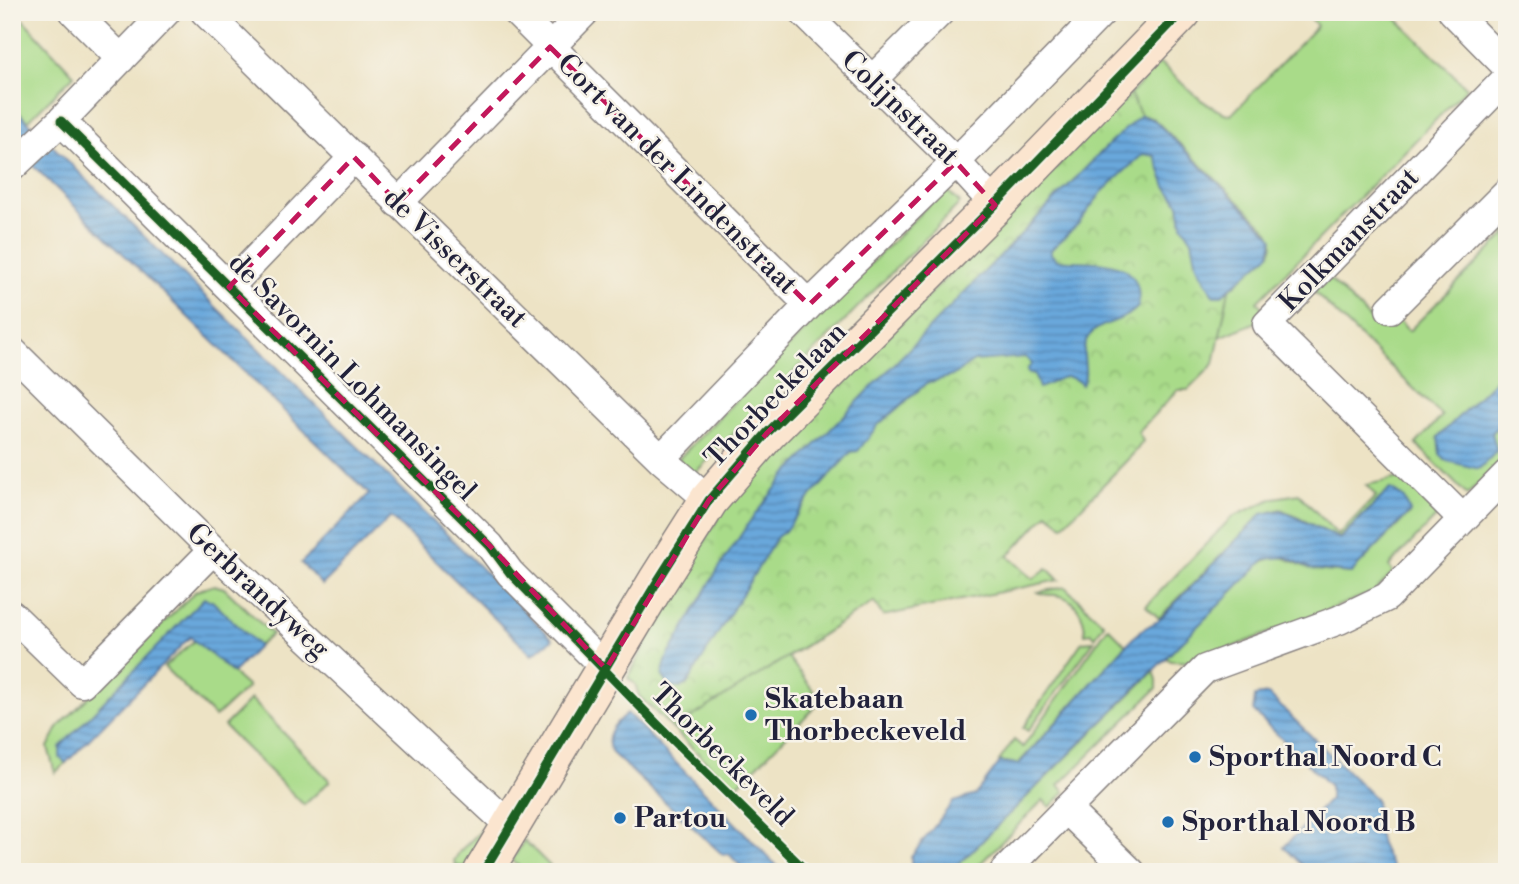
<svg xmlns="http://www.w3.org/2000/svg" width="1519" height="884" font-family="'Libre Bodoni',serif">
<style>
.grass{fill:#a9db89;stroke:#667e62;stroke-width:2}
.park{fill:url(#park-crowns);stroke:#667e62;stroke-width:2}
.water{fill:url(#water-rules);stroke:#46658c;stroke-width:2}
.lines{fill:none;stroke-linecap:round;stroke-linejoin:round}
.street-casing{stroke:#888280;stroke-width:31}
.secondary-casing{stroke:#888280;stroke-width:41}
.street{stroke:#fff;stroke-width:28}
.secondary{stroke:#fbe5cf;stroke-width:38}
.cycleway-casing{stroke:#f7f3e8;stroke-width:13}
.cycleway{stroke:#1b5e20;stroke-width:9}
.marked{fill:none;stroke:#c2185b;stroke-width:5;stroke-dasharray:14 9;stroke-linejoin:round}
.poi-dot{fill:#1f6fb2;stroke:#f7f3e8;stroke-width:2.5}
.labels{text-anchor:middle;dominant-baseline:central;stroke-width:5;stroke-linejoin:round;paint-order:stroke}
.street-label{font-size:28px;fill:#22223b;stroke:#f7f3e8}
.poi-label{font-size:28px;font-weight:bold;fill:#22223b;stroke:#f7f3e8;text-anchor:start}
</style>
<defs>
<pattern id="park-crowns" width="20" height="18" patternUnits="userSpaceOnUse" patternTransform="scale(1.75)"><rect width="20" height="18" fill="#a9db89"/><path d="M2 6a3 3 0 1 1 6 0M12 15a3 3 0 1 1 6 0" fill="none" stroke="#91bc77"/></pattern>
<pattern id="water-rules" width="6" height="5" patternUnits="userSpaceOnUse" patternTransform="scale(1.75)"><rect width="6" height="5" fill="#69a8dc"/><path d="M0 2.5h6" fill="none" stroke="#5688b4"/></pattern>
</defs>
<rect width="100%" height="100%" fill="#f7f3e8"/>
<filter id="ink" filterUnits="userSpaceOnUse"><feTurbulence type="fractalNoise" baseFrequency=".0143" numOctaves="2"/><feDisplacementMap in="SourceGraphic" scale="14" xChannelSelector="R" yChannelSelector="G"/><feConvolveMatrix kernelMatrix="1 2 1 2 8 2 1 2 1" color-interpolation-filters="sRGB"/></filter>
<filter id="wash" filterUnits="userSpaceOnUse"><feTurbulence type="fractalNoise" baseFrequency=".00686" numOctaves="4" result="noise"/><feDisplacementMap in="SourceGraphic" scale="28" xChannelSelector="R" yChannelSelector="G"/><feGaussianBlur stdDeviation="1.57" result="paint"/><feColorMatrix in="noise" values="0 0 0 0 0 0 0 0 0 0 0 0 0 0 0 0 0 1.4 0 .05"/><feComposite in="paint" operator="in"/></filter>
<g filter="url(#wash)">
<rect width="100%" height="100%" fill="#ede3c5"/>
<!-- grass -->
<path class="grass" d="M12 12H16L74 75 28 121 12 106Z
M1317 12H1390L1467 88 1257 302 1263 308 1259 321 1198 346 1101 124 1160 63C1182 82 1203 108 1231 115L1317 26 1311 18Z
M945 188 960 203 694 474 678 459Z
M1507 201V369L1438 437 1492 433 1507 417V455L1467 495 1416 444 1442 416 1313 291 1330 279 1369 318 1381 311 1394 316 1409 331 1506 234 1491 218Z
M1403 477 1439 514 1389 566 1393 573 1374 592 1194 662 1171 661 1166 658 1256 566C1283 547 1288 563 1312 569 1324 572 1338 572 1351 573L1410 513 1389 490 1339 538 1281 509 1262 514 1159 618 1146 606 1232 517 1274 498 1299 494 1338 535 1376 496 1366 485Z
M214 585 224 588 272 634 259 646 212 601 61 758 66 763 55 773 48 747 59 726 196 591Z
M1065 587 1104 624 1095 637 1091 633 1085 634C1085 615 1075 597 1055 595 1048 594 1044 596 1038 592Z
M846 616 839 624 788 657 821 701 734 789 665 721Z
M1108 627 1126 645 1018 764 999 761 1014 740 1023 747Z
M195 640 248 687 215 717 164 667Z
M1094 641 1028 731 1023 728 1082 642Z
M1154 671 1157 680V688L1059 785 1065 792 1050 807 1043 800 972 872H951Z
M251 699 330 781 304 805 224 726Z
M482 830H486L465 867 456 866 454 861 460 851Z
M524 840 556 872H514L518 865 512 861Z"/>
<!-- park -->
<path class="park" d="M1130 94 1141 115 1154 119 1269 231C1274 240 1274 245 1270 254L1229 290 1214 364 1188 390H1178L1138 432 1143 441 1135 452 1063 526 1048 513 1008 556 1033 579 1047 568 1059 580 883 616 874 602 673 729 639 696 635 684 628 678 669 598 738 486Z"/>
<!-- water -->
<path class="water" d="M12 106 553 639 532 655 391 517 322 585 301 563 369 494 12 145Z
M1141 115 1154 120 1268 232 1273 238 1270 254 1222 295H1213L1197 266 1192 240 1182 225 1179 204 1166 187 1155 156 1143 154 1102 192 1078 224 1051 250V254L1057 260C1090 264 1146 253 1138 307 1123 323 1099 322 1089 336 1077 352 1091 369 1082 385 1065 368 1056 383 1039 388L1034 374 1028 373 1027 370 1032 363 1025 357 974 361 952 376 927 383 878 425 858 451 851 452 808 500 785 531 777 537 687 684 680 688 670 687 662 675 667 658 717 571 750 521 785 476 1110 143Z
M1507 369V417L1492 433 1497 451 1479 469 1447 461 1440 455 1438 437Z
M1390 489C1402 495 1406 500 1410 512L1351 573 1311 569 1287 557 1265 559 951 872H911V857L953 802 975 795 1000 762 1019 764 1126 645 1140 631 1159 620 1262 514 1281 510 1340 539Z
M204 598 212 601 259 646 233 673 190 637 66 763 60 758V747Z
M1268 694 1376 799C1378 834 1376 842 1396 872H1309L1284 847 1330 799V786L1253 711 1255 696Z
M627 713 783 872H746L729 854 723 855 612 753C602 736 615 723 627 713Z"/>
</g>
<g filter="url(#ink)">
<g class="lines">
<defs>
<path id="street" d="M74 12 121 59
M205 12 661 459 709 500
M516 12 809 305
M803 12 956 162 995 205
M1453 12 1507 67
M872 80 940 12
M61 121 490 546 510 573 606 669
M12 167 61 121 166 12
M398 203 585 12
M229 287 354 157
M1390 309 1507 192
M12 351 213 550 509 825
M661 459 809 305 956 162 1102 12
M1463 519 1267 324 1507 78
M12 615 82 683 213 550
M1066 809 1131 872
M1004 872 1205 669 1339 620 1387 597 1507 474"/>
<path id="secondary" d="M483 872 657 582 709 500 767 433 995 205 1182 12"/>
</defs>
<!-- street casing -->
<use href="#street" class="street-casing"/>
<!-- secondary casing -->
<use href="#secondary" class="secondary-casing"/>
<!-- street -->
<use href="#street" class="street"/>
<!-- secondary -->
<use href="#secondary" class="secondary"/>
<defs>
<path id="cycleway" d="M61 121 490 546 510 573 657 724 807 872
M483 872 657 582 709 500 767 433 995 205 1182 12"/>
</defs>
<!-- cycleway casing -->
<use href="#cycleway" class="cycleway-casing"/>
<!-- cycleway -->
<use href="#cycleway" class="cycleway"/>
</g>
</g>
<!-- marked area -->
<path class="marked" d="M550 47 809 305 956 162 995 205 767 433 709 500 606 669 490 546 229 287 354 157 398 203Z"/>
<!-- markers -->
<g class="poi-dot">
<circle cx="751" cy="715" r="7"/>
<circle cx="1195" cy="757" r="7"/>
<circle cx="620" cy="818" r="7"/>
<circle cx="1168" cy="822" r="7"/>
</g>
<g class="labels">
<!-- street labels -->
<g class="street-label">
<text transform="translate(900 108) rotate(44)">Colijnstraat</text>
<text transform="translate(677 174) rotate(45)">Cort van der Lindenstraat</text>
<text transform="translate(1349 240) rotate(-46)">Kolkmanstraat</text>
<text transform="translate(455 258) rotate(44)">de Visserstraat</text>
<text transform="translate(352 377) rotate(45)">de Savornin Lohmansingel</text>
<text transform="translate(776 395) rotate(-46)">Thorbeckelaan</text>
<text transform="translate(258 591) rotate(43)">Gerbrandyweg</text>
<text transform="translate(722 755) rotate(45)">Thorbeckeveld</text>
</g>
<!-- poi labels -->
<g class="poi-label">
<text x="765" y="699">Skatebaan<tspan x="765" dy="32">Thorbeckeveld</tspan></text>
<text x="1209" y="757">Sporthal Noord C</text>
<text x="634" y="818">Partou</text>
<text x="1182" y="822">Sporthal Noord B</text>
</g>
</g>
<!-- margin -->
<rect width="1519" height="884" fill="none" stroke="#f7f3e8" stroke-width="42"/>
</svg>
